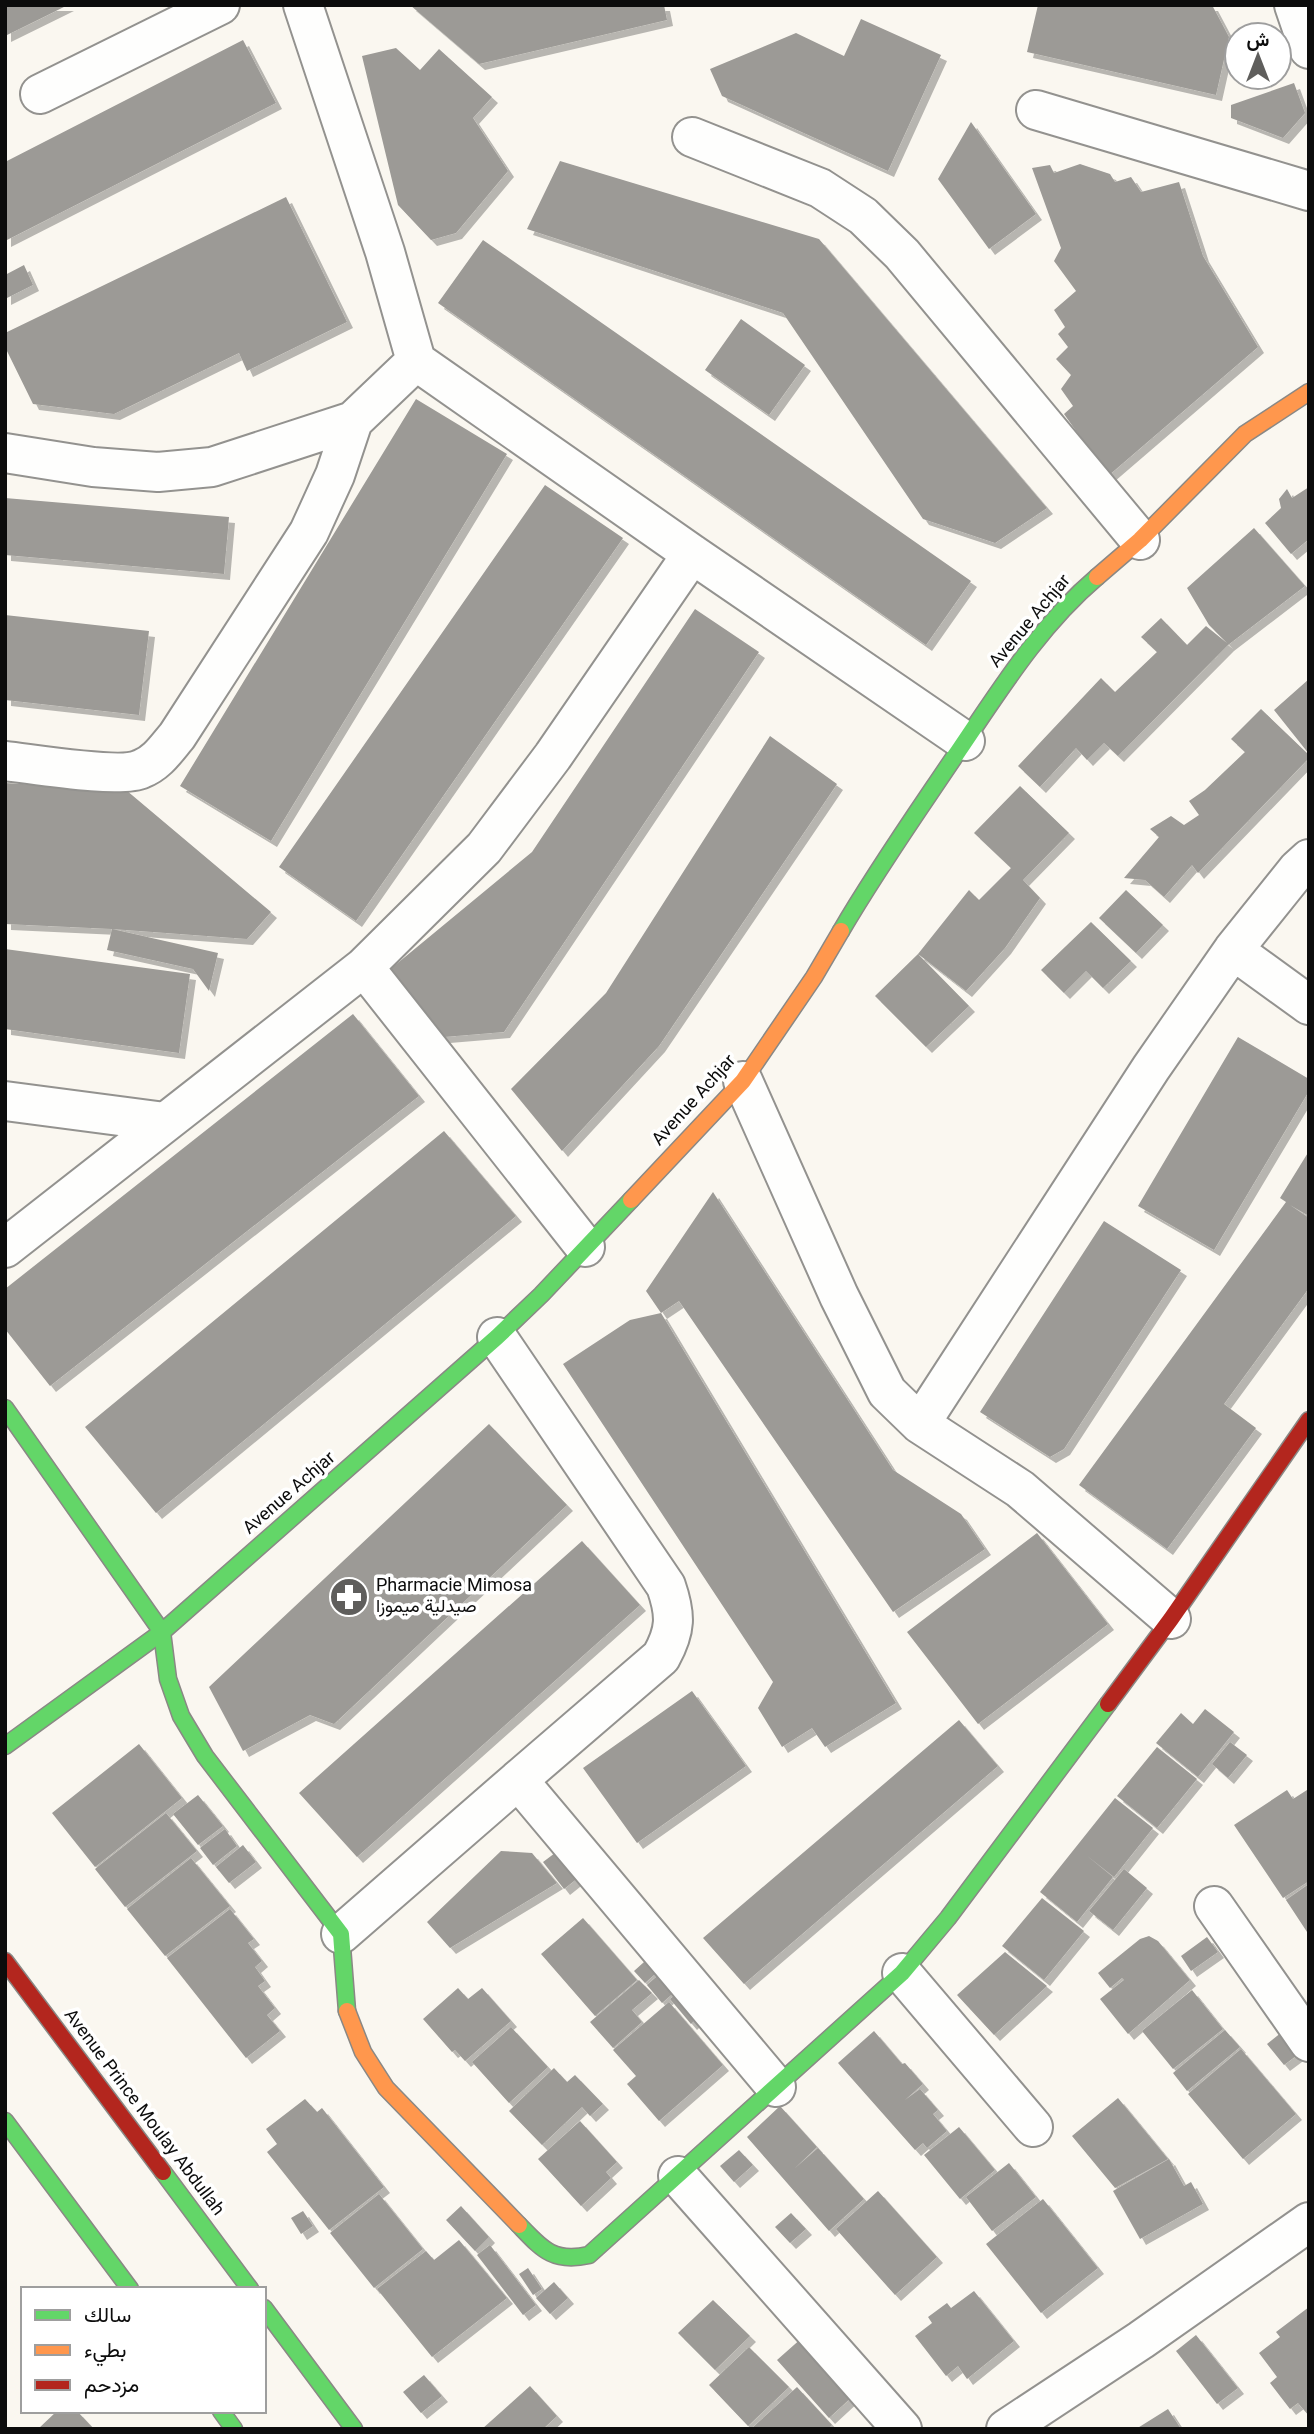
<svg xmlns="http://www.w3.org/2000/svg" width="1314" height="2434" font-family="Georgia,Vazirmatn,serif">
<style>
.building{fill:#9c9a96;filter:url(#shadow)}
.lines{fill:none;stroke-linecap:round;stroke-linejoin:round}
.street-casing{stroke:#93928f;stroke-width:42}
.fast-casing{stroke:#8a8885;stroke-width:19}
.slow-casing{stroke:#8a8885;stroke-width:19}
.jam-casing{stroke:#8a8885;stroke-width:19}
.street{stroke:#fefefd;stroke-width:38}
.fast{stroke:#63d668;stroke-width:16}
.slow{stroke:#ff974d;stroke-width:16}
.jam{stroke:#b3261e;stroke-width:16}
.labels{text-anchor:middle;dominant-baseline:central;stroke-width:7;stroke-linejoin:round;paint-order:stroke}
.street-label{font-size:18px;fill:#0c0c0c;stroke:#fff}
.poi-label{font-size:18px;fill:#0c0c0c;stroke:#fff;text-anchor:start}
</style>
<defs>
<filter id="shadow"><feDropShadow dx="6" dy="6" stdDeviation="0" flood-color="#0004"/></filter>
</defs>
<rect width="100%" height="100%" fill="#faf7f0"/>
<!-- building -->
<path class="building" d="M5 5H68L5 36Z
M410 5H664L667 20 479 64Z
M1038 5H1212L1229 37 1216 95 1027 52Z
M861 19 941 55 888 171 722 96 710 69 796 33 844 56Z
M243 40 276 103 5 241V162Z
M396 48 420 70 439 49 492 97 473 118 508 171 456 233 431 240 398 205 362 56Z
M1294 83 1305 113 1283 138 1231 118V105Z
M971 122 1036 214 989 249 938 179Z
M560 161 819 239 1047 508 995 543 923 519 783 313 527 229Z
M1080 164 1110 174 1115 182 1131 177 1141 192 1179 182 1203 256 1258 347 1108 476 1064 414 1073 406 1061 389 1071 375 1056 359 1068 347 1058 334 1065 327 1054 310 1076 291 1054 261 1061 248 1032 168 1050 165 1054 173Z
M286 197 347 322 247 371 239 353 114 414 33 404 5 347V333Z
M483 240 971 581 926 645 438 303Z
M24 265 33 285 5 299V275Z
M741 319 805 365 769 415 705 370Z
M416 399 507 454 271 841 180 786Z
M545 485 623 538 356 921 279 867Z
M1309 487V539L1291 554 1265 523 1281 508 1279 499 1287 489 1292 498Z
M5 498 229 517 224 574 5 555Z
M1254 528 1305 586 1228 645 1118 756 1104 743 1087 760 1076 748 1040 787 1018 766 1101 678 1115 692 1157 652 1141 637 1161 618 1187 645 1206 626 1227 643 1209 625 1187 588Z
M695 609 759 652 504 1032 444 1037 388 971 532 852Z
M5 615 149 631 139 715 5 700Z
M1309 679V754L1274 710Z
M1261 709 1309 755V758L1198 873 1192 865 1164 897 1145 880 1124 878 1159 837 1150 829 1171 816 1184 825 1199 815 1189 801 1205 790 1245 752 1231 739Z
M770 736 837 784 659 1046 562 1151 511 1089 606 993Z
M5 783 126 790 271 912 247 939 112 929 218 953 209 991 193 969 107 950 112 929 5 924Z
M1020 786 1069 833 1023 880 1040 898 1005 948 966 991 918 954 969 890 979 900 1011 868 974 833Z
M1126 890 1163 925 1136 953 1099 918Z
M1091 922 1131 961 1103 988 1086 971 1064 993 1041 970Z
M5 949 190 974 179 1053 5 1029Z
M918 954 969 1006 926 1047 875 996Z
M353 1014 419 1096 50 1386 5 1329V1289Z
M1238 1037 1309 1079V1091L1214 1250 1138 1206Z
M444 1131 516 1216 156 1513 85 1427Z
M1309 1151V1216L1290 1205 1309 1218V1288L1224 1404 1256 1428 1167 1549 1079 1485 1286 1202 1280 1198Z
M713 1192 893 1470 961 1514 985 1549 893 1612 679 1301 661 1313 896 1703 825 1747 812 1728 782 1747 758 1708 773 1682 563 1364 630 1320 661 1313 646 1291Z
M1104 1221 1181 1270 1064 1449 1050 1457 980 1412Z
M489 1424 567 1505 334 1724 310 1715 243 1751 209 1687Z
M1037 1533 1108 1624 978 1724 907 1632Z
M582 1541 640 1605 357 1857 299 1793Z
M692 1691 746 1766 637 1843 583 1768Z
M1205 1709 1234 1732 1198 1777 1156 1743 1181 1713 1193 1724Z
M959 1720 998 1766 744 1984 703 1938Z
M1230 1742 1247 1755 1228 1778 1212 1764Z
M139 1744 182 1798 95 1867 52 1813Z
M1157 1747 1197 1779 1157 1828 1117 1796Z
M1287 1790 1293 1799 1307 1790 1309 1793V1881L1283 1898 1234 1825Z
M198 1795 223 1826 198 1845 173 1814Z
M1115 1798 1153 1828 1114 1877 1086 1855 1113 1877 1077 1922 1040 1892Z
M166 1813 197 1851 125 1907 95 1869Z
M225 1829 237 1846 213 1865 200 1848Z
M243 1845 256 1862 229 1883 216 1867Z
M559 1850 579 1877 564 1889 543 1862Z
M501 1851 532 1853 557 1883 450 1948 427 1922Z
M191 1858 230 1906 165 1956 127 1909Z
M1124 1869 1147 1888 1113 1930 1089 1911Z
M1309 1884V1935L1286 1900Z
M1042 1898 1084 1931 1044 1980 1002 1946Z
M230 1909 254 1939 248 1943 262 1961 255 1967 265 1981 258 1986 275 2008 267 2015 280 2031 246 2058 167 1958Z
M583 1918 637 1980 595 2016 541 1954Z
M1149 1936 1158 1941 1190 1980 1128 2034 1100 1999 1124 1980 1122 1978 1110 1988 1098 1973 1140 1939Z
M1207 1937 1218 1952 1191 1971 1181 1956Z
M1005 1952 1047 1986 994 2035 957 1995Z
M653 1954 663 1967 645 1983 634 1971Z
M663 1971 678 1989 662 2003 647 1985Z
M639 1980 652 1993 632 2010 642 2022 613 2048 590 2022Z
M458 1988 468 1999 482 1988 511 2021 465 2061 455 2050 452 2052 423 2019Z
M683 1988 703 2012 691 2024 670 1999Z
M1192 1990 1223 2029 1173 2069 1142 2031Z
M669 2002 723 2065 659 2121 627 2084 636 2076 613 2050Z
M511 2027 548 2067 509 2103 472 2062Z
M1287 2028 1304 2050 1284 2065 1267 2044Z
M1225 2030 1240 2047 1187 2091 1173 2073Z
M874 2031 902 2064 905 2063 923 2084 905 2100 920 2089 938 2110 933 2114 947 2131 927 2148 923 2143 915 2150 838 2063Z
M1241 2049 1296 2114 1243 2159 1188 2094Z
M554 2068 567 2082 575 2075 603 2104 590 2116 582 2107 542 2145 509 2111Z
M1118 2098 1168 2159 1115 2188 1072 2136Z
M305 2099 317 2112 322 2108 384 2187 329 2230 267 2152 277 2144 266 2129Z
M780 2106 817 2147 794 2169 818 2148 864 2199 829 2231 747 2137Z
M580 2121 617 2162 606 2172 611 2178 581 2206 538 2159Z
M959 2127 995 2170 960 2199 924 2155Z
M739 2150 753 2165 734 2182 720 2166Z
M1169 2159 1184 2186 1191 2182 1203 2204 1140 2239 1113 2191Z
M1009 2163 1036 2197 992 2231 966 2197Z
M878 2191 937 2257 895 2295 836 2229Z
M379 2194 423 2249 374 2288 330 2233Z
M1043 2199 1098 2268 1041 2313 986 2244Z
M461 2206 489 2237 475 2251 446 2220Z
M303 2211 313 2226 301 2234 291 2218Z
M791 2213 806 2229 790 2243 775 2227Z
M459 2240 507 2298 432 2357 377 2289 426 2251 434 2260Z
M490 2245 536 2305 523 2315 477 2255Z
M528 2268 542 2289 533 2295 519 2274Z
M554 2282 568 2298 550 2314 536 2298Z
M974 2291 1014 2341 967 2379 958 2366 946 2376 915 2336 932 2323 928 2317 947 2303 951 2308Z
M713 2300 750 2336 715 2370 678 2333Z
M1309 2307V2416L1298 2403 1290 2409 1270 2383 1277 2377 1259 2353 1280 2337 1276 2332Z
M1196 2335 1238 2388 1217 2404 1176 2351Z
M803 2337 854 2395 829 2418 777 2360Z
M749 2347 789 2387 748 2426 709 2385Z
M424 2375 442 2396 421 2413 403 2392Z
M530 2386 557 2416 543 2429H482Z
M797 2387 832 2425 828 2429H751Z
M1168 2409 1181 2429H1136Z
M57 2411H77L92 2427 38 2429Z"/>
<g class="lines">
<defs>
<path id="street" d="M303 5 385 252 416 361 692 554 965 741
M1294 5 1309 49
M40 94 220 5
M1036 110 1309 191
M692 137 820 188 863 216 902 254 1140 540
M5 453 93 467 158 472 212 467 353 421 416 361
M5 761C33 764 120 779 141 769 157 763 166 749 177 736L309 532 335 475 353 421
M1233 950 1309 1005
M364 967 585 1247
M743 1081 839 1296 887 1392 920 1424 1020 1489 1171 1619
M5 1101 165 1122
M5 1248 364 967 484 848 553 756 692 554
M497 1337 666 1586C676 1615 676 1630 661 1657L518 1780 776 2087
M920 1424 1151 1068 1233 950 1298 869 1309 859
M1214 1906 1309 2042
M341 1934 518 1780
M902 1973 1033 2127
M678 2176 902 2429
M1006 2429 1141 2340 1309 2222"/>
<path id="fast" d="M841 931C876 871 916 814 955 756 998 693 1038 627 1097 577
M5 1408 162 1632 168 1679 181 1716 205 1756 341 1934 347 2011
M5 1746 162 1632 497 1337 541 1295 631 1200
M5 2121 130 2289
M163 2172 250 2289
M519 2225C542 2249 553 2263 589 2255L902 1973 948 1918 1108 1704
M264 2308 354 2429
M221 2411 234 2429"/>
<path id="slow" d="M1097 577 1140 540 1245 434 1309 392
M631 1200 743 1081 814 977 841 931
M347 2011 363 2052 386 2088 519 2225"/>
<path id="jam" d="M1108 1704 1171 1619 1309 1420
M5 1961 163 2172"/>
</defs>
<!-- street casing -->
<use href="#street" class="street-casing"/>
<!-- fast casing -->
<use href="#fast" class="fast-casing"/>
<!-- slow casing -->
<use href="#slow" class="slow-casing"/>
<!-- jam casing -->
<use href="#jam" class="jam-casing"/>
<!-- street -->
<use href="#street" class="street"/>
<!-- fast -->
<use href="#fast" class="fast"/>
<!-- slow -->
<use href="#slow" class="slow"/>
<!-- jam -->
<use href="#jam" class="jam"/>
</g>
<!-- icons -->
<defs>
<symbol id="pharmacy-disc" viewBox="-11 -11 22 22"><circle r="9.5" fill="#5f5e5c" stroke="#fff"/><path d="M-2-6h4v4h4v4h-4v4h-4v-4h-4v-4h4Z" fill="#fff"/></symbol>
</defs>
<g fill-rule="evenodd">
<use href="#pharmacy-disc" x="327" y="1575" width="44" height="44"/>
</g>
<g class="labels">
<!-- street labels -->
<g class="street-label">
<text transform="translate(1031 622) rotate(-50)">Avenue Achjar</text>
<text transform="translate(695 1101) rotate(-48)">Avenue Achjar</text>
<text transform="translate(290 1494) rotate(-41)">Avenue Achjar</text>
<text transform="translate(143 2113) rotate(53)">Avenue Prince Moulay Abdullah</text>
</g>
<!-- poi labels -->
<g class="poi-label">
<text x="376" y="1587">Pharmacie Mimosa<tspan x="376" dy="21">صيدلية ميموزا</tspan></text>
</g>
</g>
<!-- border -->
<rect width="1314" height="2434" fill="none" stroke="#0c0c0c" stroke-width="14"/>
<!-- legend -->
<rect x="21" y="2287" width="245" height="126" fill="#ffffff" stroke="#9e9e9e" stroke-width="2"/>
<rect x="35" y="2310" width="35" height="10" fill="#63d668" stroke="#9e9e9e" stroke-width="2"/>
<text x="84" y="2322" font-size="21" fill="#0c0c0c">سالك</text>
<rect x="35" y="2345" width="35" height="10" fill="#ff974d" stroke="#9e9e9e" stroke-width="2"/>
<text x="84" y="2357" font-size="21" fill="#0c0c0c">بطيء</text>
<rect x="35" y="2380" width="35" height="10" fill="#b3261e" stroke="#9e9e9e" stroke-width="2"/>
<text x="84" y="2392" font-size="21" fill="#0c0c0c">مزدحم</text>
<!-- north arrow -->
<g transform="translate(1258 56)"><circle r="33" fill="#ffffff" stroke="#9e9e9e" stroke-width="2"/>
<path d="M0-5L12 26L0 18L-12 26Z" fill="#5f5e5c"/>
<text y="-10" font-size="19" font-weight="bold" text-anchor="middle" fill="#0c0c0c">ش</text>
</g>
</svg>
